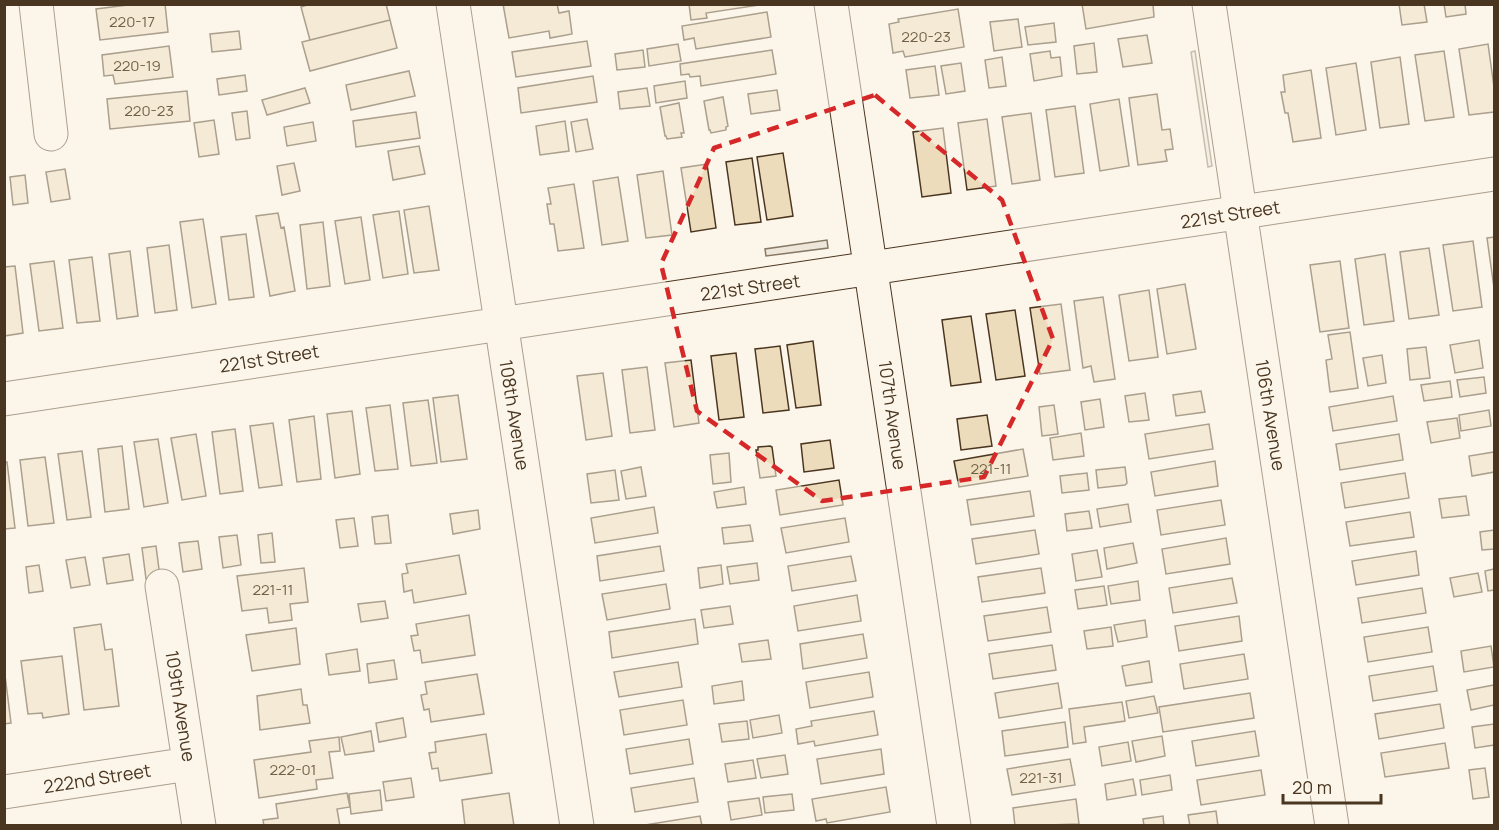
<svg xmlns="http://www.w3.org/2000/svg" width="1499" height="830" font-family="Manrope,sans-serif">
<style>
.green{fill:#ede6d9;stroke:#887966;stroke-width:1.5}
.building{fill:#ecdcbc;stroke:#4a3520;stroke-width:1.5}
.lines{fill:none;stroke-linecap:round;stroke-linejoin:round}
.minor-casing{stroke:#4a3520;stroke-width:35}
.minor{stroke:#fbf6e9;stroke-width:33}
.marked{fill:none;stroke:#d62828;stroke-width:4.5;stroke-dasharray:12 8;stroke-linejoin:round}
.labels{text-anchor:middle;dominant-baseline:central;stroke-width:4.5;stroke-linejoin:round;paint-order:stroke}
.number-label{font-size:15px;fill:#725f47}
.street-label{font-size:18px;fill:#4a3520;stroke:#fbf6e9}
</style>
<rect width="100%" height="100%" fill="#fbf6e9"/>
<!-- green -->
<path class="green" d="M1195 51 1212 166 1208 167 1191 52Z
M827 240 828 248 766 256 765 249Z"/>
<!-- building -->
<path class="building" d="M136 4H165L168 32 100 40 96 9Z
M310 4H386L390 20 310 40 301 7Z
M503 4H557L559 13 569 11 572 34 550 38 549 31 509 38Z
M689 4H765L706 13 707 18 691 20Z
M1082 4H1153L1154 17 1086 29Z
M1399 4H1424L1427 22 1402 25Z
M1444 4H1465L1466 14 1446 17Z
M958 9 964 47 905 57 903 51 893 53 889 24 899 22 898 19Z
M767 12 771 37 696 49 694 38 684 40 682 26Z
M1018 19 1022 47 994 51 990 22Z
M390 20 397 48 310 71 302 42Z
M1054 23 1056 42 1028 45 1025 27Z
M239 31 241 49 212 52 210 34Z
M1147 35 1152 63 1123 67 1118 39Z
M587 41 591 66 516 77 512 52Z
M1094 43 1097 72 1077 74 1074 46Z
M678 44 681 61 649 66 647 49Z
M1488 44 1494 87V112L1469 115 1459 49Z
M169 46 173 77 115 84 113 75 104 76 102 55Z
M643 50 645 67 617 70 615 54Z
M772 50 776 74 701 86 700 76 690 77 689 74 681 75 680 64Z
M1050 51 1051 58 1060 57 1062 76 1034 81 1030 54Z
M1444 51 1454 117 1425 121 1415 55Z
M1002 57 1006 86 989 88 985 60Z
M1400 57 1409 124 1380 128 1371 62Z
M961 63 965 91 946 94 941 66Z
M1356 63 1366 130 1336 135 1326 68Z
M935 66 939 95 910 98 906 70Z
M1311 70 1321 138 1293 142 1288 113H1285L1281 92H1285L1283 75Z
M409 71 415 96 351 110 346 85Z
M245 75 247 91 219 95 217 79Z
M593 76 597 102 521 113 518 88Z
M685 81 687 98 656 103 654 86Z
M305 88 310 103 267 115 262 100Z
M647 88 650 106 620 109 618 92Z
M777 90 780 110 751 114 748 94Z
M187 91 190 121 110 129 107 99Z
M1157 94 1162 130 1170 129 1173 149 1165 150 1167 161 1138 165 1129 98Z
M723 97 728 126 726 127V130L711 133 710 130H709L704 101Z
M1119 99 1129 166 1100 171 1090 104Z
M679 103 684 133H681L682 137 667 139 666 136H665L660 107Z
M1075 106 1084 173 1055 177 1046 110Z
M247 111 250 138 236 140 232 113Z
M416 112 420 138 356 147 353 121Z
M1031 113 1040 180 1012 184 1002 117Z
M587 119 593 149 576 152 571 122Z
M987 119 996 186 967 190 958 123Z
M214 120 219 154 199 157 194 123Z
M565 121 569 151 540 155 536 126Z
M313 122 316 141 287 146 284 127Z
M943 128 951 193 922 197 913 132Z
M419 146 425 174 393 180 388 151Z
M783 153 793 216 767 220 757 157Z
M752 158 761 222 735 225 726 162Z
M294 163 300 191 282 195 277 166Z
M707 164 716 228 691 232 681 168Z
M65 169 70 199 51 202 46 172Z
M663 171 672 235 646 238 637 175Z
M25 175 28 203 13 205 10 177Z
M618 177 628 241 602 245 593 181Z
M574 184 584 248 558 251 554 224H550L547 204H551L548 188Z
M429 206 439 270 414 273 404 210Z
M399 211 408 274 383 278 373 215Z
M278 213 281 228 284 227 295 291 270 296 256 216Z
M361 217 370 280 345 284 335 221Z
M203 219 216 304 192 308 180 222Z
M323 222 330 286 307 289 300 225Z
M246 234 254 297 229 300 221 237Z
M1494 237V288L1487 238Z
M1473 241 1482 307 1453 311 1443 245Z
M169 245 177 310 155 313 147 248Z
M1429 248 1439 315 1409 319 1400 252Z
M130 251 138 316 117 319 109 254Z
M1385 254 1394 321 1364 325 1355 259Z
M92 257 100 321 77 323 69 260Z
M54 261 63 328 39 331 30 264Z
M1340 261 1349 328 1320 332 1310 265Z
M15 266 23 333 4 336V267Z
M1185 284 1196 349 1167 354 1157 289Z
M1149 290 1158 357 1129 361 1119 295Z
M1103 297 1115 379 1094 382 1091 366 1083 368 1074 301Z
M1061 304 1070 370 1040 374 1030 308Z
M1015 310 1025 376 996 380 986 314Z
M971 316 981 382 951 386 942 320Z
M1350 332 1358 388 1330 392 1326 360 1332 359 1328 335Z
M1479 340 1483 368 1455 373 1450 345Z
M813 341 821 405 796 408 787 345Z
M780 346 789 410 763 413 755 349Z
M1426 347 1430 378 1410 380 1407 349Z
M736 353 744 417 719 420 711 356Z
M1382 355 1386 383 1368 386 1363 358Z
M691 360 699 423 674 427 665 363Z
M647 367 655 430 630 433 622 370Z
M603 373 612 436 586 440 577 376Z
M1484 377 1486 393 1460 397 1457 380Z
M1450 381 1452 397 1424 401 1421 385Z
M1201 391 1205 412 1176 416 1173 395Z
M1145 393 1149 420 1129 422 1125 396Z
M458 395 467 459 441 462 433 398Z
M1393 396 1397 421 1333 431 1329 407Z
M1100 399 1104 427 1085 430 1081 402Z
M428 400 437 463 411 466 403 403Z
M390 405 398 469 375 471 366 408Z
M1054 405 1058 434 1042 436 1039 407Z
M1489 410 1491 426 1461 431 1459 415Z
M352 411 360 474 335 478 327 414Z
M987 415 992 446 961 450 957 419Z
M314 416 321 479 297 482 289 420Z
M1457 418 1460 438 1431 443 1427 422Z
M273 423 282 485 259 488 250 426Z
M1209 424 1213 449 1149 459 1145 434Z
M235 429 243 491 220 494 212 432Z
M1081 433 1084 456 1053 460 1050 438Z
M196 434 206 496 182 500 171 438Z
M1399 434 1403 460 1340 470 1336 444Z
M158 439 168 503 144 507 134 442Z
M830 440 834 468 804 472 801 444Z
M122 446 129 509 105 512 98 449Z
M770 446 772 447 776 476 760 478 756 450H758V447Z
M1023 449 1028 476 959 487 954 461Z
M82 451 91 517 67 520 58 454Z
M1494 452V472L1472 476 1469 456Z
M729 453 731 482 713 484 710 455Z
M45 457 54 523 28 526 20 460Z
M1215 461 1218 486 1155 496 1151 472Z
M4 462H7L15 528 4 529Z
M641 467 646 496 626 499 621 471Z
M1125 467 1127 483 1125 485 1098 488 1096 470Z
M615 470 619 500 591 503 587 474Z
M1087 473 1089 490 1062 493 1060 476Z
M1405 473 1409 498 1345 508 1341 483Z
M839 480 843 505 780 515 776 490Z
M744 487 746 504 717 508 714 492Z
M1030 491 1034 516 971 525 967 500Z
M1466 496 1469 515 1442 518 1439 499Z
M1221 500 1225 525 1161 535 1157 510Z
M1128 504 1131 522 1100 527 1097 509Z
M654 507 658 533 595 543 591 518Z
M478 510 480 529 453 534 450 514Z
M1089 511 1092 528 1067 531 1065 514Z
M1410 512 1414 537 1350 546 1346 522Z
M388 515 391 543 375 544 372 517Z
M354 518 358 546 340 548 336 520Z
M845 518 849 542 786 553 781 528Z
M750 525 753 541 724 544 722 528Z
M1035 530 1039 554 976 564 972 539Z
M1494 530V549L1482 550 1480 532Z
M272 533 275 562 261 563 258 535Z
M237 535 241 565 223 568 219 537Z
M1226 538 1230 564 1166 574 1162 549Z
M198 541 202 569 183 572 179 543Z
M1133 543 1137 563 1107 569 1104 548Z
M156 546 160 577 146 579 142 548Z
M660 546 664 571 600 581 597 556Z
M1097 550 1102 577 1076 581 1072 554Z
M1416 551 1419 575 1356 585 1352 561Z
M129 554 133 580 107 584 103 558Z
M459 555 466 594 414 603 412 590 404 592 402 574 408 573 406 564Z
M851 556 856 581 792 591 788 566Z
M85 557 90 585 71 588 66 560Z
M757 563 759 580 730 584 727 567Z
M39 565 43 591 29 593 26 567Z
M721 565 723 584 700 588 698 568Z
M304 568 308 602 290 604 292 620 269 623 267 608 242 611 237 576Z
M1041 568 1045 593 982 602 978 577Z
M1494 569V590L1488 591 1485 571Z
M1478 573 1482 592 1454 597 1450 578Z
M1232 578 1237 603 1173 613 1169 588Z
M1138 581 1140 600 1111 604 1108 586Z
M666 584 670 609 607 620 602 594Z
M1104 586 1107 605 1078 609 1075 590Z
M1422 588 1426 613 1362 623 1358 598Z
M857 595 861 621 798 631 794 606Z
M385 601 388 618 361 622 358 604Z
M730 606 733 624 704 628 701 610Z
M1047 607 1051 632 988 641 984 616Z
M469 615 475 655 422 663 420 650 414 651 411 636 418 635 416 624Z
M1239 616 1242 641 1179 651 1175 626Z
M695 619 698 644 612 658 609 632Z
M1145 620 1147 637 1118 642 1114 625Z
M101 624 105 650 112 649 119 706 84 710 74 628Z
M1111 627 1113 646 1087 649 1084 631Z
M1428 627 1432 652 1368 662 1364 637Z
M296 628 300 664 252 671 246 635Z
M863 634 867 658 803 669 800 644Z
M768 640 771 659 742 662 739 644Z
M1052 645 1056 670 993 679 989 654Z
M1491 646 1494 667 1464 672 1461 651Z
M357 649 360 671 329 675 326 654Z
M1244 654 1248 679 1184 689 1180 664Z
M62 656 69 714 43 718 42 713 28 714 21 661Z
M394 660 397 679 369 683 367 664Z
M1149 661 1152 682 1126 686 1122 666Z
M678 662 682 687 619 697 614 672Z
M1433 666 1437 691 1373 701 1369 676Z
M4 667 11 723 4 724Z
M869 672 873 697 810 708 806 682Z
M477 674 484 714 431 722 429 709 424 710 421 695 427 694 425 682Z
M742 681 744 700 714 704 712 686Z
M1058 683 1062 708 999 718 995 693Z
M1494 685V705L1471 710 1467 690Z
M301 689 303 705H307L310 723 260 730 257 696Z
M1250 693 1254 718 1163 732 1159 707Z
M1154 696 1158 713 1129 718 1126 701Z
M683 700 687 725 624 735 620 710Z
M1122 702 1125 721 1084 727 1086 742 1073 744 1069 709Z
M1440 704 1444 728 1379 739 1375 714Z
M874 711 878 735 815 746 814 741 798 744 796 729 812 726 811 721Z
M779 715 782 733 753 738 750 720Z
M403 718 406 737 379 742 376 723Z
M747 721 749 739 722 742 719 724Z
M1065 722 1068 747 1005 756 1002 731Z
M1494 724V745L1475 748 1472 727Z
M371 731 374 751 345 755 341 737Z
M1255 731 1259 756 1196 766 1192 741Z
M486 734 492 773 440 781 438 768 432 769 429 753 436 752 435 742Z
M1162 736 1165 756 1136 762 1132 741Z
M339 737 340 751 329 752 333 778 316 780 317 789 259 798 254 760 311 752 309 741Z
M689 739 693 764 630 774 626 749Z
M1128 742 1131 761 1102 766 1099 747Z
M1445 743 1449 768 1385 777 1381 753Z
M881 749 884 774 821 784 817 759Z
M785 755 788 774 761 778 757 759Z
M1070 759 1075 785 1012 795 1007 769Z
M753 760 756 778 728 782 725 764Z
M1485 768 1489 797 1473 799 1469 770Z
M1261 770 1265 795 1201 805 1197 780Z
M1170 775 1172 790 1142 795 1140 780Z
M411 778 414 797 386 801 383 782Z
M694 778 698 802 635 812 631 788Z
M1133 779 1136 795 1107 800 1105 784Z
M886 787 890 812 827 823 826 819 816 821 812 799Z
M380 790 382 810 351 814 349 794Z
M347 793 350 807 337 809 340 826H264L263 820 278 818 276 804Z
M509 793 514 826H465L462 800Z
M792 794 794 810 765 813 763 797Z
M759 798 762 815 731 820 728 802Z
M1076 799 1079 824 1015 826 1013 808Z
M1216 811 1218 826H1190L1188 815Z
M700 816 702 826H639Z
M1163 816 1164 826H1144L1143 819Z"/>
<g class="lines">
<defs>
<path id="minor" d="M36 4 51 134
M453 4 577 826
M831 4 954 826
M1209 4 1332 826
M4 399 1494 174
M162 586 199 826
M4 792 189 764"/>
</defs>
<!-- minor casing -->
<use href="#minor" class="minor-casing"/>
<!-- minor -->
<use href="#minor" class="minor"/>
</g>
<!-- marked area -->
<path d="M0 0H1499V830H0ZM875 95 1002 200 1053 339 984 477 822 501 697 411 661 264 714 148Z" fill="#fbf6e9" fill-opacity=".55" fill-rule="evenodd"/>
<path class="marked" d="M875 95 1002 200 1053 339 984 477 822 501 697 411 661 264 714 148Z"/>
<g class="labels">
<!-- number labels -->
<g class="number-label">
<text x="132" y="21">220-17</text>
<text x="926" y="36">220-23</text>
<text x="137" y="65">220-19</text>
<text x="149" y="110">220-23</text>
<text x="991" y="468">221-11</text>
<text x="273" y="589">221-11</text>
<text x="293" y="769">222-01</text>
<text x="1041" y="777">221-31</text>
</g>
<!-- street labels -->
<g class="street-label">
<text transform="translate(1230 214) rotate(-9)">221st Street</text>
<text transform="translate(750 287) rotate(-8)">221st Street</text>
<text transform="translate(269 358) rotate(-9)">221st Street</text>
<text transform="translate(515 415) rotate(81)">108th Avenue</text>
<text transform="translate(893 415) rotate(82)">107th Avenue</text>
<text transform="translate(1271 415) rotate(81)">106th Avenue</text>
<text transform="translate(181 706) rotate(81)">109th Avenue</text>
<text transform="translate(97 778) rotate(-9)">222nd Street</text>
</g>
</g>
<!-- border -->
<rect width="1499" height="830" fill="none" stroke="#4a3520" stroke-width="12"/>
<!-- scale -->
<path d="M1283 794v9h98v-9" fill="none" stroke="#4a3520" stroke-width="3"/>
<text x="1292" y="794" font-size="18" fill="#4a3520" stroke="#fbf6e9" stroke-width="4.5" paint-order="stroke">20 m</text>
</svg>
